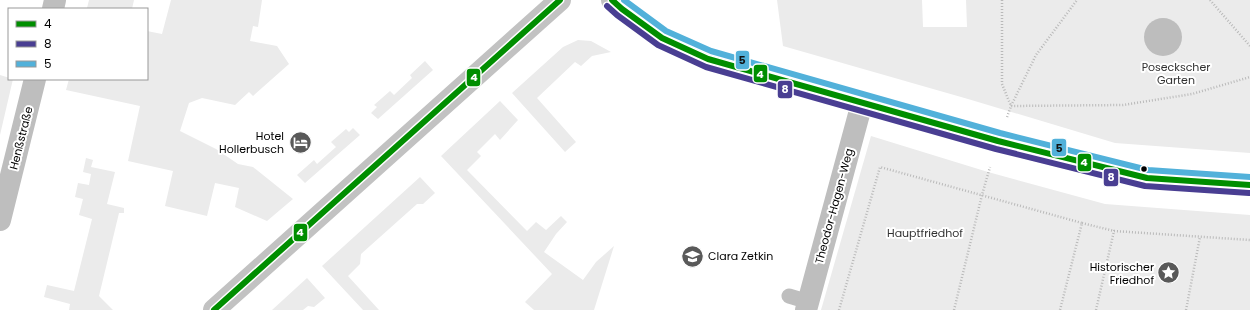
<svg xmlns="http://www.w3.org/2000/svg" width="1250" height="310" font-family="Poppins,sans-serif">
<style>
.green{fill:#ebebeb}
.water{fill:#bdbdbd}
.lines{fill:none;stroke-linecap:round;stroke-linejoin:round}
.path{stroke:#b9b9b9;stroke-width:2.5;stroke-dasharray:1 2;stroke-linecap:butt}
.lane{stroke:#bebebe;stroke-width:15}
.street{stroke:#bebebe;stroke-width:22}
.secondary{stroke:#c2c2c2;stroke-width:22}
.bus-1-casing{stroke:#fff;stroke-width:9}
.bus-2-casing{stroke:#fff;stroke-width:9}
.bus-3-casing{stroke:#fff;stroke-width:9}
.bus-1{stroke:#008e00;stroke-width:6}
.bus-2{stroke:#493e92;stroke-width:6}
.bus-3{stroke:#52b1da;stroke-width:6}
.bus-dot{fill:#000;stroke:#fff;stroke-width:1.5}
.labels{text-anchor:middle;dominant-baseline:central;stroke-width:4;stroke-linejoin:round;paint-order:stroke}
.park-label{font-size:11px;fill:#313131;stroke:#fff}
.poi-label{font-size:11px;fill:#000;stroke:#fff;text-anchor:end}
.street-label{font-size:11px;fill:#000;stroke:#fff}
.line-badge{stroke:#fff;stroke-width:1.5}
.badge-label{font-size:11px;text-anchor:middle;font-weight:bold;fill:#fff}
.pale-badge-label{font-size:11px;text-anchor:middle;font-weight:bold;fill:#111}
</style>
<rect width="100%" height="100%" fill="#fff"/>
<!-- green -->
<path class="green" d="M89 0H134L132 9H92L87 8Z
M171 0H262L258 27 253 26 250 41 277 46 289 64 253 96 249 92 235 105 202 98 189 103 180 131 216 149 238 164 253 167 293 199 267 221 235 207 239 188 215 183 207 216 165 206 173 171 128 161 140 106 66 90 69 79H147V31L162 34Z
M777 0H922L923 27H967L966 0H1250V153L1115 143 968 99 783 46Z
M578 40 591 41 611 52 592 56 581 66 575 62 537 98 576 142 565 152 512 93 563 47Z
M425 61 433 70 378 119 371 113 377 107 374 105 390 91 394 95 412 78 410 75Z
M0 75 13 79 0 135Z
M500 101 518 120 500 140 495 134 477 152 481 156 467 170 527 231 536 222 546 230 561 216 567 222 556 234 544 252 583 280 596 262 614 246 594 310H534L525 302 552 274 441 156Z
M353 128 360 135 305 183 297 175 314 160 317 164 336 147 331 142 346 129 349 132Z
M871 136 988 172 1105 204 1250 215V310H821Z
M86 158 93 160 91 167 115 172 107 204 124 208V213H119L99 296 113 310H69L70 304 44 297 47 285 74 291 92 219 79 215 83 199 75 197 78 183 89 185 91 174 83 172Z
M420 177 435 193 423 204H417L361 254 360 264 348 276 379 310H363L322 266Z
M307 278 325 298 314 307 308 306 303 310H272Z"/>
<!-- water -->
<path class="water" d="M1144 37a19 19 0 1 1 38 0a19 19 0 1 1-38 0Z"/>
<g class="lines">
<!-- path -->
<path class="path" d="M1002 0V84L1011 106 1123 105 1192 94 1250 77
M1210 0 1250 46
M1007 117 1011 106 1036 55 1077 0
M1082 223 1114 231
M839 310 880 167 1082 223 1060 310
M954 310 982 195 990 167
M1096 310 1114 231 1250 240
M1186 310 1200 237"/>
<!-- lane -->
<path class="lane" d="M789 296 809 302"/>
<!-- street -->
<path class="street" d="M53 9 55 0
M0 220 35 79
M806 310 862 103"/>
<!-- secondary -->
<path class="secondary" d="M612 0 622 9 662 38 708 59 998 141 1147 178 1250 185
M214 310 560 0"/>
<defs>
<path id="bus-1" d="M612 0 622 9 662 38 708 59 998 141 1147 178 1250 185
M214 310 560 0"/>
<path id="bus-2" d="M607 6 617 15 658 45 706 67 996 149 1145 186 1249 193"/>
<path id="bus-3" d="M624 0 666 31 711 51 1000 133 1148 170 1250 177"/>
</defs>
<!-- bus-1 casing -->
<use href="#bus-1" class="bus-1-casing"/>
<!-- bus-2 casing -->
<use href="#bus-2" class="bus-2-casing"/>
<!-- bus-3 casing -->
<use href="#bus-3" class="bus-3-casing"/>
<!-- bus-1 -->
<use href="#bus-1" class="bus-1"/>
<!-- bus-2 -->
<use href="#bus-2" class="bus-2"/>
<!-- bus-3 -->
<use href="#bus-3" class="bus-3"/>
</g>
<!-- icons -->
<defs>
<symbol id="hotel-disc" viewBox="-11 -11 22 22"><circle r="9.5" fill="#595959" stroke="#fff"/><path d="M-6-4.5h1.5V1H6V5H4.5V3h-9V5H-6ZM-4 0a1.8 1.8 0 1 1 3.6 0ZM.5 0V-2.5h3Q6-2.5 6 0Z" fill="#fff"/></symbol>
<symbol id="school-disc" viewBox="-11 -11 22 22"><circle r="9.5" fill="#595959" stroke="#fff"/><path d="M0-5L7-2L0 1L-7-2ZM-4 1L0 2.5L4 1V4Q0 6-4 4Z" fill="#fff"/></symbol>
<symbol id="sight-disc" viewBox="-11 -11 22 22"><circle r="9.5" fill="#595959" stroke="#fff"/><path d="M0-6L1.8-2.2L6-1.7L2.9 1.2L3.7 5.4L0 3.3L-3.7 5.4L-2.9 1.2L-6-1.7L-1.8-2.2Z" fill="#fff"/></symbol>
</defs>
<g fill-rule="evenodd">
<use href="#hotel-disc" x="288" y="130" width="25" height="25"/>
<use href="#school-disc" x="680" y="244" width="25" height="25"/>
<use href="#sight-disc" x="1156" y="260" width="25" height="25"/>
</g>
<!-- markers -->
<circle class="bus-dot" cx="1144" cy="169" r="3.5"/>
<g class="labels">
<!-- park labels -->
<g class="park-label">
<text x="1176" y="67">Poseckscher<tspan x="1176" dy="13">Garten</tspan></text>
<text x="925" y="233">Hauptfriedhof</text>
</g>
<!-- poi labels -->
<g class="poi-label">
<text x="284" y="136">Hotel<tspan x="284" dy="13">Hollerbusch</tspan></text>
<text x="708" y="256" text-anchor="start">Clara Zetkin</text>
<text x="1154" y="267">Historischer<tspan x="1154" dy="13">Friedhof</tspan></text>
</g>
<!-- street labels -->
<g class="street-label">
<text transform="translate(21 138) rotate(-76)">Henßstraße</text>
<text transform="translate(834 206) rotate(-75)">Theodor-Hagen-Weg</text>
</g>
</g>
<g class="line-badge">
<rect x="735" y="50" width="15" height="20" rx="4" fill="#52b1da"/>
<rect x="753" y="64" width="15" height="19" rx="4" fill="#008e00"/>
<rect x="466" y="68" width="15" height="19" rx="4" fill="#008e00"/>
<rect x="777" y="80" width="16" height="19" rx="4" fill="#493e92"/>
<rect x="1051" y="138" width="16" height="19" rx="4" fill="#52b1da"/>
<rect x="1077" y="153" width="15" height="19" rx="4" fill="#008e00"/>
<rect x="1103" y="168" width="16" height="19" rx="4" fill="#493e92"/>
<rect x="293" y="223" width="15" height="19" rx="4" fill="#008e00"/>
</g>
<g class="badge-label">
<text x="760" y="78">4</text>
<text x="474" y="81">4</text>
<text x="785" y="93">8</text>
<text x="1084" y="166">4</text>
<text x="1111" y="181">8</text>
<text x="300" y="236">4</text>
</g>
<g class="pale-badge-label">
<text x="742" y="64">5</text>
<text x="1059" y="152">5</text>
</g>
<!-- legend -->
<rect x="8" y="8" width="140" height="72" fill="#ffffff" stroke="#999999"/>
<rect x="16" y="21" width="20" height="6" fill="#008e00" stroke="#999999"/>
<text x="44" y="28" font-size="12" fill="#000000">4</text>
<rect x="16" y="41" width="20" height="6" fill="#493e92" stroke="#999999"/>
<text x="44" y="48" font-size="12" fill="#000000">8</text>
<rect x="16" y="61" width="20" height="6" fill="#52b1da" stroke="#999999"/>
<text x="44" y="68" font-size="12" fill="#000000">5</text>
</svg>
